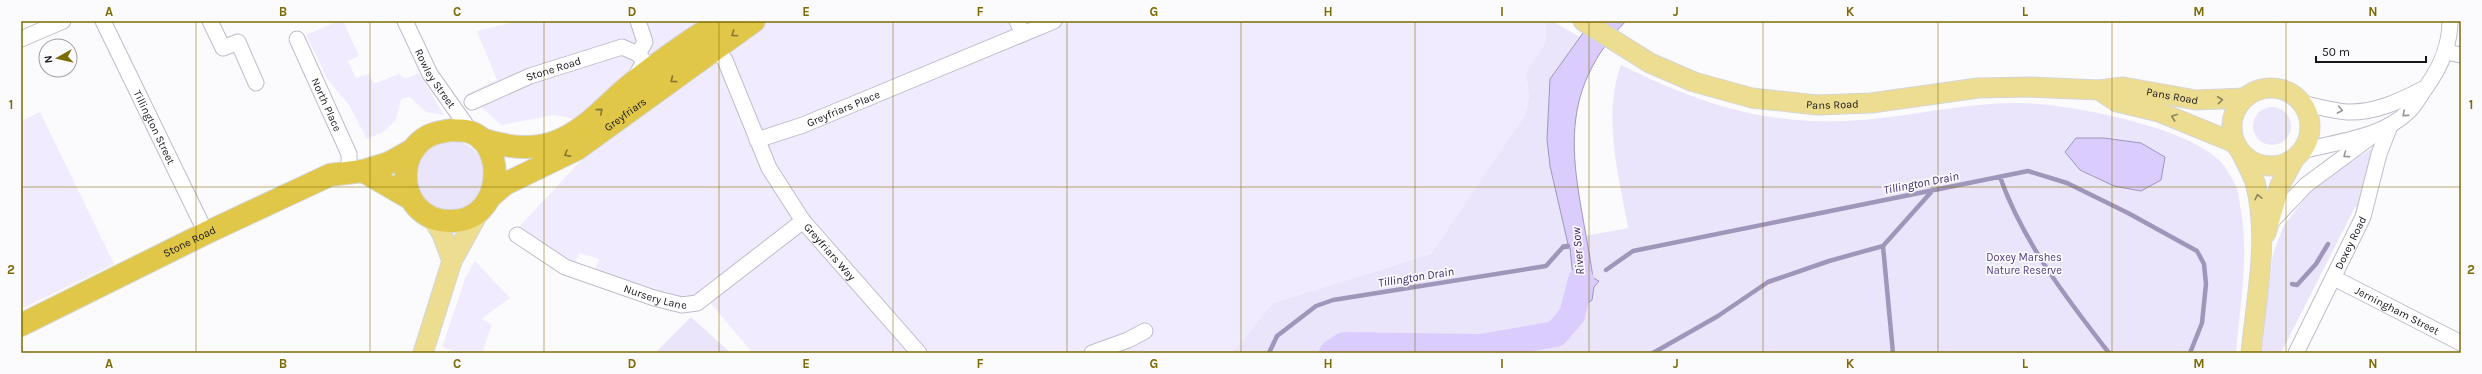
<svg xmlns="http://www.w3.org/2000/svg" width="2482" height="374" font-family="Karla,sans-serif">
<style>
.built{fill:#f0ebfe}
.green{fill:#ebe5fc}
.water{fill:#dacdfd;stroke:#9f96b9}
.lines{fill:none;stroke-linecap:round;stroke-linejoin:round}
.stream{stroke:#9f96b9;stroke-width:4.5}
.river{stroke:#dacdfd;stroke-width:26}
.minor-casing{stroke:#bfbcca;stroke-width:17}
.major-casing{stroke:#d5d5d6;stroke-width:21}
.highway-casing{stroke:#d5d5d6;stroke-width:24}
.minor{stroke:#fff;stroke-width:15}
.major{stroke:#eddd91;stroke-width:19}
.highway{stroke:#e1c747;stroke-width:22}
.oneway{stroke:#867632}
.oneway2{stroke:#8c835b}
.oneway3{stroke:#969598}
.grid{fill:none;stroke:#7d6b03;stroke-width:1;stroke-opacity:0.55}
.labels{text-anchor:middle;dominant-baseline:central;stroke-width:3.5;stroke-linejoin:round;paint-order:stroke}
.street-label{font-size:11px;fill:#161419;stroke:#fbfbfe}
.park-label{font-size:11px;fill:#523a7f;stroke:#fbfbfe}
.water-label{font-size:12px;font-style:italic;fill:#371d61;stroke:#fbfbfe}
.neatline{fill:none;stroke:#7d6b03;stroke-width:1.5}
.grid-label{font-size:13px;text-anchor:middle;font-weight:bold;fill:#7d6b03}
</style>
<rect width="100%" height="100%" fill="#fbfbfe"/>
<!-- built -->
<path class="built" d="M338 21H343L359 56 348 61 356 78 369 74 374 84 399 74 405 79 419 73 444 115 426 112 410 97 401 99 396 119 385 131 367 139 349 105 328 80 306 35Z
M518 21H720L575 119 554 115 501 125 467 94 497 80 477 31Z
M763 21H1546V42L1526 73 1529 97 1525 115 1431 254 1273 303 1232 353H753L700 291 687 298 639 290 594 273 599 259 579 253 575 263 569 265 517 229 590 151Z
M40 112 114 264 21 309V121Z
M475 261 510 298 481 319 492 324 482 353H460L442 347 465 279Z"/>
<!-- green -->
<path class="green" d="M1546 21H1552L1580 37 1550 79 1547 139 1550 166 1568 239 1628 228C1619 175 1602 117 1621 65 1686 97 1743 119 1817 121 1883 124 1947 104 2013 103 2063 102 2185 126 2220 161 2226 167 2232 178 2236 186 2239 192 2239 202 2241 210 2249 257 2240 305 2236 353H1232L1273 303 1431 254 1525 115 1529 97 1526 73 1546 42Z
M2253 126a19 19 0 1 1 38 0a19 19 0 1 1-38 0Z
M456 140C485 151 485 164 483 192L464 210 438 211 418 193C417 185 414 176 415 168 417 148 439 141 456 140Z
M2375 146 2360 209 2355 207 2281 353H2261L2273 254 2283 227 2308 194 2334 173Z
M691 317 731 353H655Z"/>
<!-- water -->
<path class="water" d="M1598 21H1626C1546 104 1579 178 1593 278L1599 281 1594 287 1592 300 1572 315 1567 295 1573 277 1570 248 1563 249 1562 245 1568 244 1550 166 1547 139 1550 79 1583 33 1580 29Z
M2076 138H2104L2141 143 2165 157 2161 180 2141 191 2114 186 2080 170 2065 152Z"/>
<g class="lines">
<!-- stream -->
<path class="stream" d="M2000 177C2023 242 2067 299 2109 353
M1606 270 1633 251 2028 171 2067 183 2128 213 2197 251 2204 264 2206 284
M2292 284 2297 285 2316 264 2328 244
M1269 353 1277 336 1316 306 1333 300 1546 266 1563 247 1568 246
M1653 353 1718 316 1768 282 1829 261 1883 246
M1893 353 1883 246 1933 190
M2190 353 2202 323 2206 284"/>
<!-- river -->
<path class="river" d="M1332 353 1344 345 1480 347 1556 334 1572 315 1581 280"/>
<defs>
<g id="minor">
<path id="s1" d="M103 21 206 233"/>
<path d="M210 21 223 48 238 42 256 83"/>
<path id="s2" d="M405 21 430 74 471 132"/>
<path d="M1017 21 1023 34"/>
<path d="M21 39 63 21"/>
<path id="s3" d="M297 39 349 154V172"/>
<path id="s4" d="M715 48 725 60 769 168 803 221 919 353"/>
<path d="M2446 52 2461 55"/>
<path d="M638 54 645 42 638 21"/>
<path id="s5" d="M472 102 530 76 622 47 638 54 644 61 635 78"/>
<path d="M2301 103C2316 106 2332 111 2347 112 2375 113 2400 101 2423 89"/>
<path id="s6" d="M757 140 803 125 1054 21"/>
<path d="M2302 151C2338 141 2382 138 2409 111 2416 104 2421 94 2427 86 2441 66 2450 46 2450 21"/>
<path d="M2269 224 2306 185 2372 136"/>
<path id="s7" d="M517 235 565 267 654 298 682 305 697 303 803 221"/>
<path id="s8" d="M2334 278 2461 343"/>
<path d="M1092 353 1128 340 1145 331"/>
<path id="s9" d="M2296 353 2363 217 2379 154 2390 126"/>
</g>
<g id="major">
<path id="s10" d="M1583 21 1650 63 1694 82 1752 98 1817 105 1871 103 1978 88 2029 87 2099 90 2123 87 2196 100 2245 98"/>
<circle cx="2271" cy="127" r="39"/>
<path d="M2099 90 2117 102 2159 112 2235 143"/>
<path d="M2242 154C2246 163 2252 173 2255 182 2270 238 2256 297 2251 353"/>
<path d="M433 219 442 234 452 261"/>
<path d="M2266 233 2280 185 2295 158"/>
<path d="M423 353 452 261 478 214"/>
</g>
<g id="highway">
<path d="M452 130C458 131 465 130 470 132 507 144 504 222 450 221 437 221 426 217 417 207 401 189 402 157 421 141 430 133 441 132 452 130Z"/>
<path d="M481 139C505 147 531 151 555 142 584 132 607 104 630 85 659 62 690 39 722 21"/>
<path d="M363 171 411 199"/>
<path id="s11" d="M491 196 505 184 577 149 754 21"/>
<path id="s12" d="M21 325 206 233 330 175 363 171 389 163 414 149"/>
</g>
</defs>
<!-- minor casing -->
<use href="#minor" class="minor-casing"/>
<!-- major casing -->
<use href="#major" class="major-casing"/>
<!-- highway casing -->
<use href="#highway" class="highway-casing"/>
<!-- minor -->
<use href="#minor" class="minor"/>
<!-- major -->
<use href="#major" class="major"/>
<!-- highway -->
<use href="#highway" class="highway"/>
</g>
<!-- one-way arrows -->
<defs><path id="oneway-chevron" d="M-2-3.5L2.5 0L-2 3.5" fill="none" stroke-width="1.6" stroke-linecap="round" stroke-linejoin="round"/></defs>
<g class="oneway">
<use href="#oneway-chevron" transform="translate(734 34) rotate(146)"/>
<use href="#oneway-chevron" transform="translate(673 80) rotate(143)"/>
<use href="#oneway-chevron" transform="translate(600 111) rotate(-40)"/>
<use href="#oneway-chevron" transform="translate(567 154) rotate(151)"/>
</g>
<g class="oneway2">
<use href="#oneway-chevron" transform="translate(2220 100) rotate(-6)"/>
<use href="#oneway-chevron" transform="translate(2174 117) rotate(-160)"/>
<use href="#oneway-chevron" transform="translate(2258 197) rotate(-103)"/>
</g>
<g class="oneway3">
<use href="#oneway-chevron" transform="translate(2340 110) rotate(11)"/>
<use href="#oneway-chevron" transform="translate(2405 114) rotate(139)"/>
<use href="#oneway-chevron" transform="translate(2346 155) rotate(144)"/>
</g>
<!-- grid -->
<path class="grid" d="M196 21V353M370 21V353M544 21V353M719 21V353M893 21V353M1067 21V353M1241 21V353M1415 21V353M1589 21V353M1763 21V353M1938 21V353M2112 21V353M2286 21V353M21 187H2461"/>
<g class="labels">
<!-- street labels -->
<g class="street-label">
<text stroke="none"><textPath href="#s5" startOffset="88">Stone Road</textPath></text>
<text stroke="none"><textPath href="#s2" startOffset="65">Rowley Street</textPath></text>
<text stroke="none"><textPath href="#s10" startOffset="610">Pans Road</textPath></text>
<text stroke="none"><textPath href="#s10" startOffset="268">Pans Road</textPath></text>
<text stroke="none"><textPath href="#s3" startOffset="72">North Place</textPath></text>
<text stroke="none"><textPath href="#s6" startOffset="92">Greyfriars Place</textPath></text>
<text stroke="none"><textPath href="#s11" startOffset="158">Greyfriars</textPath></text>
<text stroke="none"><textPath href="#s1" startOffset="118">Tillington Street</textPath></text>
<text stroke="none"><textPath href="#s12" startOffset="188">Stone Road</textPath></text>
<text stroke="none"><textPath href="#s9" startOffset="123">Doxey Road</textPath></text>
<text stroke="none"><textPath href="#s4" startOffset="236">Greyfriars Way</textPath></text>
<text stroke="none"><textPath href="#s7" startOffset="153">Nursery Lane</textPath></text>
<text stroke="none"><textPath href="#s8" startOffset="71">Jerningham Street</textPath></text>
</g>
<!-- park labels -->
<g class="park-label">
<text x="2024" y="257">Doxey Marshes<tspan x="2024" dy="13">Nature Reserve</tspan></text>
</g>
<!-- water labels -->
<g class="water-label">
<text transform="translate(1921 183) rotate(-11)">Tillington Drain</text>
<text transform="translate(1578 251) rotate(-95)">River Sow</text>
<text transform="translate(1416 277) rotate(-9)">Tillington Drain</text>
</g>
</g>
<!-- border -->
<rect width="2482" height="374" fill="none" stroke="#fbfbfe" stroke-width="44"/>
<!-- north arrow -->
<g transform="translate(58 58) rotate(262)"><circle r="19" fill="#fbfbfe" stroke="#9f9fa2"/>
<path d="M0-3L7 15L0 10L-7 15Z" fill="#7d6b03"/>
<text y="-6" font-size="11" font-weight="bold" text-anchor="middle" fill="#161419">N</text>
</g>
<!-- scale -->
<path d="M2316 56v6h110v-6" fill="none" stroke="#161419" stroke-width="2"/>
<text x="2322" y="56" font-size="12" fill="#161419" stroke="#fbfbfe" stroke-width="3" paint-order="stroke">50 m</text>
<rect x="22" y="22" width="2438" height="330" class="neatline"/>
<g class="grid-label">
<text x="109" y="16">A</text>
<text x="283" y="16">B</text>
<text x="457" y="16">C</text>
<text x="632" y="16">D</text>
<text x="806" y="16">E</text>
<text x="980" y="16">F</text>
<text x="1154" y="16">G</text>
<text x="1328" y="16">H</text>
<text x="1502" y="16">I</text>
<text x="1676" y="16">J</text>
<text x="1850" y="16">K</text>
<text x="2025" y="16">L</text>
<text x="2199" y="16">M</text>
<text x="2373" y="16">N</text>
<text x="11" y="109">1</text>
<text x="2471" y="109">1</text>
<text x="11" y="274">2</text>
<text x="2471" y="274">2</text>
<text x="109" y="368">A</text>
<text x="283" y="368">B</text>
<text x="457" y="368">C</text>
<text x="632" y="368">D</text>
<text x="806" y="368">E</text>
<text x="980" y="368">F</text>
<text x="1154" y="368">G</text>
<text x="1328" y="368">H</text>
<text x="1502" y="368">I</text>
<text x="1676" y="368">J</text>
<text x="1850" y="368">K</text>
<text x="2025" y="368">L</text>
<text x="2199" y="368">M</text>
<text x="2373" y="368">N</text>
</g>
</svg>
